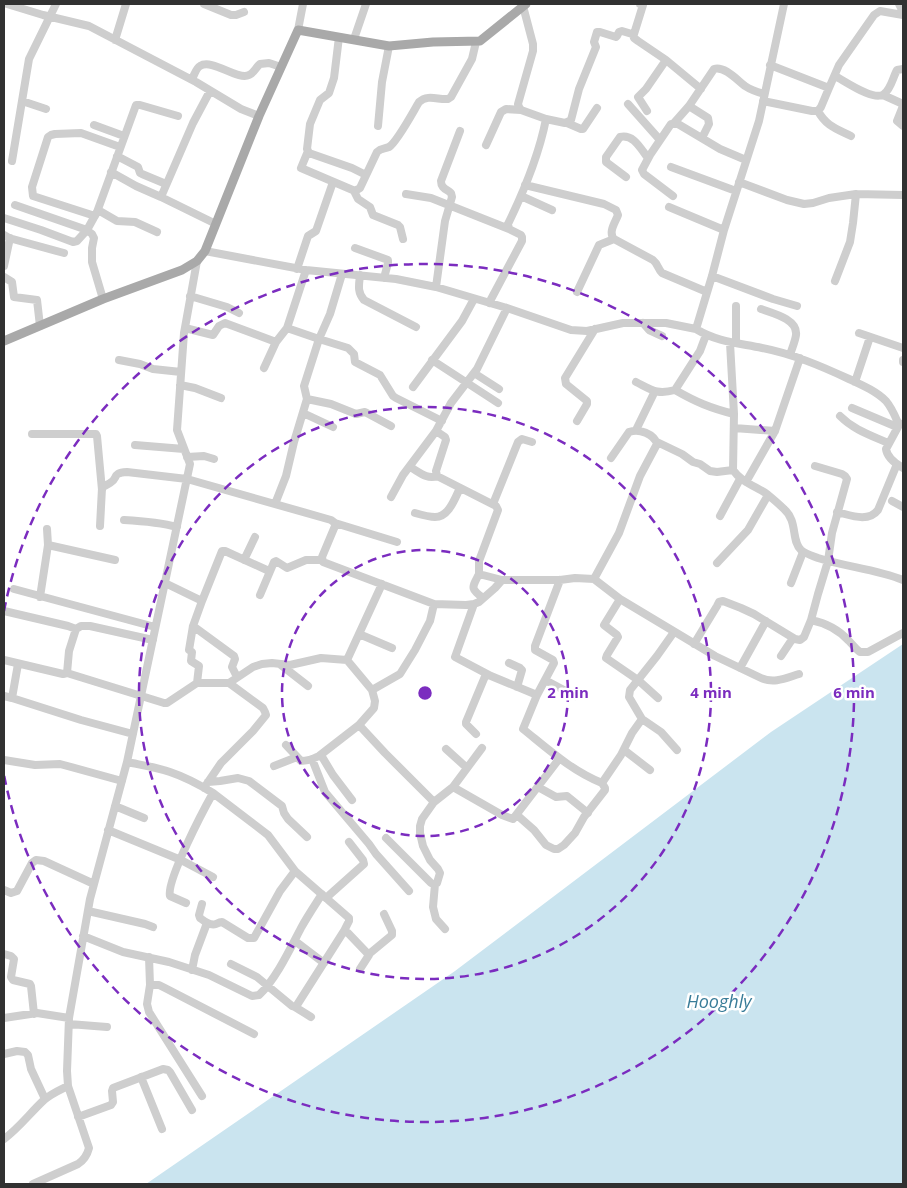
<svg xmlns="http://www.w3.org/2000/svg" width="907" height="1188" font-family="'Open Sans',sans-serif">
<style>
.water{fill:#cae4ef}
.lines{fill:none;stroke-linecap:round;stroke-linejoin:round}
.minor{stroke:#cecece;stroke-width:8}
.major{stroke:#a9a9a9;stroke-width:9}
.ring{fill:none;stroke:#7b2cbf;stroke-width:2.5;stroke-dasharray:9 6}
.labels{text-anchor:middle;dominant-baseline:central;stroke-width:5;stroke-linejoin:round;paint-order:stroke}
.water-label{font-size:18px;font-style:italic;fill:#397c98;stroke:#fff}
.centre{fill:#7b2cbf;stroke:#fff;stroke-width:2.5}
.ring-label{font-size:15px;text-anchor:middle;font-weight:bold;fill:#7b2cbf;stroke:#fff;stroke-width:5;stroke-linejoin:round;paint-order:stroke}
</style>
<rect width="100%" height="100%" fill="#fff"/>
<!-- water -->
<path class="water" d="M903 644V1184H146L455 971 771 732Z"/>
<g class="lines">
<!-- minor -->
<path class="minor" d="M7 4 43 15 89 26 196 82 241 109 259 116
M204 4 231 15H236L244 12
M899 4 903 12
M523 6 533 44V51L518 104 519 107 521 110 546 119 565 123 571 120 579 89 596 47 594 42 597 32H600L616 37 617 36 619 32 622 31 632 34H634L643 5 640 4
M298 30 303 4
M633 35 634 38 638 41 666 60 646 89 638 97 647 111
M339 37 334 78 329 93 320 100 310 124 307 149 309 153 352 168 366 175
M354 39 366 4
M115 40 126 4
M666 60 701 89
M770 65 829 88
M835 76C845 81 874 102 884 94 891 89 893 77 897 70L903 69
M192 79C194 76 196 68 200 66 212 58 238 81 249 75 254 73 256 67 260 64L269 63 281 67
M883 95 903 104
M22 101 46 109
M763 101 812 111H818L821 107 829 88 839 65 874 15 880 11 903 15
M628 104 660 140
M689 106 708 118 709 124 702 138
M903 106 897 121 903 126
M818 111C826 126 837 129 851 136
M567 123 581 129H583L597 108
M674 123 689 106 714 69C725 66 737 80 745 86 751 90 757 92 764 94
M94 125 124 136
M378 126 382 82 389 46
M486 145 501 112 506 109 521 110
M308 151 301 168 355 191 360 188 377 152C381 148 384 149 389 147 397 142 413 112 419 102 428 94 438 100 448 99L451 97 472 59 476 42
M117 156 138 167 140 173 142 174 166 184
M12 161 29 59 56 4
M671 167 736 191
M111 172 136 186 161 197 216 224
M626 177 606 162V157L620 137C634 134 640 148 648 158
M739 182 787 200 804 204 813 203 829 198 856 194 903 195
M525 185 604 204 616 210 618 215C615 223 608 232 614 239L653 260C658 264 658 269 662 273L707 292
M354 191 358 199 370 207 373 215 398 225 400 227 403 239
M406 194 431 198 509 229
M521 196 552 210
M673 196 644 174 642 170 650 155 671 124H678L720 149 746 160
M161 197 193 123 210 91
M15 205 87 230 92 234 94 238 92 248V262L103 299
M669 207 724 230
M98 210 117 221 135 222 157 232
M95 216 33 196 32 187 48 137 51 135 55 134 81 133 120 147
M4 218 41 230 73 242 77 241 87 230 97 212 136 105H140L178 116
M4 235 9 238 64 253
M355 248 388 260V263L384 278
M205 251 306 270 396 279 436 287 507 308 571 330 587 331 623 323H666L696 329 712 276 724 230 759 121 784 4
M4 266 10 238
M297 269 308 236 316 231 333 182
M360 275C359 285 357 292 364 300L416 327
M712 276 773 299 797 306
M4 277 12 282 14 297 37 300 40 326
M835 281 850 242 853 223 856 194
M436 287 445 221 452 197 451 193C446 189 441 188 441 181L460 131
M577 292 599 245 614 239
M190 296 227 307 239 313
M489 303 522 241V237L521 235 509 229 508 224C524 191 539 155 546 119
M761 309C772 313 798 319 796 335 795 342 792 348 790 355
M643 323 649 330 662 336
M185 328 213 335 219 326 225 323 276 342
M287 328 319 339 348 348 354 354 355 362 380 375 393 396 396 398 442 421
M696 329C717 342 738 343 762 348 793 354 821 366 849 379 862 385 876 391 886 401 892 408 895 416 899 425
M859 333 903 348
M730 343 734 414 733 470C741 482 755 486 767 494 773 499 779 504 784 509 798 521 791 541 801 550 806 554 813 556 818 558 846 567 876 569 903 580
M736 343V306
M119 360 140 364 153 369 181 372
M432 360 498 403
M903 362V360
M264 368 276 342 287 328 306 270
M474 373 499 389
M636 382C652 390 657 395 675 390 696 402 710 408 734 414
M855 382 870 337
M180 385 195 388 221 398
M413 387 462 321 474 299
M675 390 700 351 706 335
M307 399 331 404 356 414 365 412 391 426
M852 408 897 427
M303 413 333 427
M840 416C854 430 870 435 888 443
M577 421 587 404V401L566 384 565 378 595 329
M901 424 899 425 886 449C887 458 896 464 903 468
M734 428 775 431
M636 430 655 391
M436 431 445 437 446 440 436 471 437 476 496 506 498 510 479 561V574L502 580
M32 434H96L97 436 102 490
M657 442 682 454 693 462 700 464 710 471 717 472 733 470
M135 445 184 449
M187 457 204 456 214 459
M410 467C418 471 427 480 437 476
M746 482 775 431 800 358
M391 497 403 475 436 431 451 403 477 369 507 308
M892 501 903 507
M275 504 286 476 294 442 307 399 304 386 319 339 330 314 342 274
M493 504 518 442 522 439 532 442
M837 512C850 515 868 523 878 510L897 464
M415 513C422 515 429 517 435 517 449 517 455 498 460 488
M720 516 740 479
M124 520C142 521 159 522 177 527
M335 523 397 542
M100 526 102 488C104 486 107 485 110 483 119 478 111 473 127 472L187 479 331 520 335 523V526L322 557 323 562 434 604 466 605 474 604 479 602 495 588 502 580H560L575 578 594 579 620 599 604 625 617 635 618 637 607 655 606 658 638 680 658 698
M48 545 115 560
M244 560 255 537
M717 563 748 530 768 495
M479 574C472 588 470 588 483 598
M594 579 619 533 640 476 657 444C654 434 639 428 629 432L611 458
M560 580 535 646V650L553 660 554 663 537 695 523 729C548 749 572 771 602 783L621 755 632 733 642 719
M165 583 202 601
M791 583 803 552
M14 589 155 627
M260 595 274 562 276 561 287 568 306 560H322
M40 597 48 545 47 529
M620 599 715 656 761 678C774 684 786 678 799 674
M474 604 455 657 491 676 537 695
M4 611 68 626 76 629 81 626H90L153 640
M811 620C826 623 839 630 849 641 853 645 856 649 860 652H868L903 633
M193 626 234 656 235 659 232 667 237 677
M674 632 657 656 630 690 629 697 642 719 661 732 677 750
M359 634 392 648
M694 644 717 606 719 602 723 601 741 608 754 614 795 639 800 640 804 637 811 620 818 594 828 561 832 533 847 479 845 476 842 474 815 466
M781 656 793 638
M4 660 63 674 67 673 164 703H167L197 683H229L263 708 265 712 266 715 253 731 221 763 204 788
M347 660 382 584
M509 663 520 668 522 670 517 687
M281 665 308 686
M740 668 766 621
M67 673 69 651 76 629
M545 680 575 696
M197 683 199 666 191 661 192 652 189 650 193 626 202 601 222 551H225L269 571
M229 683 253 667 262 664 272 663 290 665 321 658 347 660
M372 690 400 674 415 650 430 621 434 604
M4 696 12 698 81 720 133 734
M12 698 18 664
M359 725 385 753 434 802
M476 734 466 724V722L486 674
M286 745 301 761C308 761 313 759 319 756L359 725 374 708 375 701 372 690 347 660
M446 749 467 768
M624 750 650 770
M321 755 333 775 352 800
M312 759 325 792 369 844 376 854 409 891
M4 760 35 765 60 764 122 781
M127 762C141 765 156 767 170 772 185 777 200 785 213 793L268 835 295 871 349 918V921L344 931 348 933 369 955 360 969
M274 766 297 757
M208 782 220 781 238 778 249 781 282 806 284 813 288 819 307 837
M453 787 502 815 513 819 559 759
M538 787 556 797 567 796 588 813
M115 806 144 818
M517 815 534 830 546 845 554 849H558L564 845 575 833 584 817 605 790V788L602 783
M108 830 181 860 213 877
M386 838 431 883 434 884 437 883 440 873 438 869 430 860 423 846 420 833V826L422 819 434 802 453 787 482 748
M435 884 433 907 436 919 445 929
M4 890 11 893 17 891 32 863 36 860 44 861 94 884
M326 898 364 864 363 860 349 842
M186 903 170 896C166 881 204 809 213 793
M202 904 199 915 200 918C204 921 210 926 216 924 218 923 220 922 222 922L248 938H254L280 891 295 871
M88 911 145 924 153 927
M83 936 123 952 169 962 209 975 252 996 259 995C276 979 290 949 301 928 307 917 315 905 322 894
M295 941 324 963
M4 954 11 956 14 959 11 977 13 980 30 984 31 986 34 1014
M369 954 392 935V931L384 914
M149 957 150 985 147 1004 149 1012 202 1096
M231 964 257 977 292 1006 295 1007 297 1005 344 931
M192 970 195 955 207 923
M150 985H159L165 988 254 1034
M295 1007 311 1017
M4 1018 37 1013 69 1018
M69 1024 107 1027
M4 1054 17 1051 25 1052 28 1055 31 1069 45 1099
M141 1077 162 1129
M78 1117 111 1105 113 1102 112 1091 113 1088 163 1069 168 1070 170 1072 192 1110
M4 1139C19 1128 30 1113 44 1100 51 1094 60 1090 68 1086
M33 1184 78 1164C84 1160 87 1156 89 1148L68 1086 67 1071 69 1018 90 899 127 762 190 464 177 430 184 333 197 261"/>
<!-- major -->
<path class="major" d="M4 341 103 299 182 270 197 261 205 251 259 116 298 30 389 46 433 42 480 41 526 4"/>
</g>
<!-- distance rings -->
<g class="ring">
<circle cx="425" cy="693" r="143"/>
<circle cx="425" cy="693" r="286"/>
<path d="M4 611A429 429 0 1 1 4 775"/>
</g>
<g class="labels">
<!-- water labels -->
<g class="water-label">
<text x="719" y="1001">Hooghly</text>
</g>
</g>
<circle cx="425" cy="693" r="8" class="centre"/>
<g class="ring-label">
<text x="568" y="698">2 min</text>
<text x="711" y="698">4 min</text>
<text x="854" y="698">6 min</text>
</g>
<!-- border -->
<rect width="907" height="1188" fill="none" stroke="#313131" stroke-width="10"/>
</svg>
